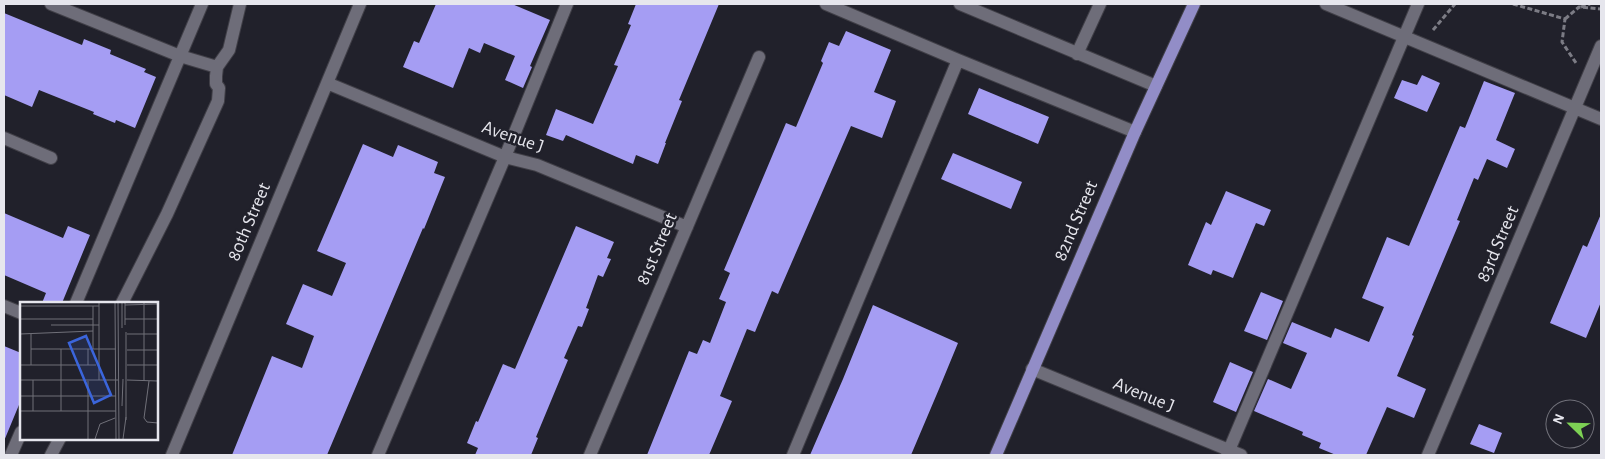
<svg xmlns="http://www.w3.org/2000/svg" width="1605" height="459" font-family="'Alegreya Sans',sans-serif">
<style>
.building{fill:#a59df3}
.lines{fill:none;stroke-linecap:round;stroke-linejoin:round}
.minor-casing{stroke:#403f47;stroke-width:14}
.major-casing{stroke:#403f47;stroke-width:14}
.path{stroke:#7c7c85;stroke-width:3;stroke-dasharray:5 2.5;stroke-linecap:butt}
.minor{stroke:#6e6d79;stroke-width:12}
.major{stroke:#928dc7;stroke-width:12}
.labels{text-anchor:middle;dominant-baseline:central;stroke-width:5;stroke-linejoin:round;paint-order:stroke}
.street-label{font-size:19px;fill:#e6e6ed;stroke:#21212b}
.inset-road{fill:none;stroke:#707079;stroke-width:1}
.view{fill:#3b65db;fill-opacity:0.15;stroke:#3b65db;stroke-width:2.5}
.inset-edge{fill:none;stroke:#e6e6ed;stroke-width:2.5}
</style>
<rect width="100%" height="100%" fill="#21212b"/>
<!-- building -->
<path class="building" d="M436 4H512L550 20 530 66 532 67 523 88 505 80 515 56 484 43 480 53 469 48 453 88 403 67 414 41 419 43Z
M636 4H719L679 100 682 101 665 143H666L658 164 636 155 633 164 566 135 563 141 546 135 556 109 593 124 618 66 614 65 631 25 628 24Z
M4 13 82 45 84 39 111 50 110 54 146 69 144 72 156 77 135 128 116 120 115 123 93 114 94 112 39 90 32 107 4 95Z
M846 31 891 50 874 92 896 101 882 138 851 126 778 294 772 291 755 332 747 329 720 396 732 401 709 455H647L689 351 697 354 703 340 710 343 726 302 719 299 730 273 724 270 786 123 796 127 823 63 821 61 829 42 839 46Z
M1422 75 1440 83 1427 112 1394 98 1402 80 1417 85Z
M1484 81 1515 93 1496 140 1515 149 1507 168 1487 159 1478 180 1474 178 1457 220 1460 221 1412 335 1414 336 1397 376 1426 389 1414 418 1387 407 1366 455H1336L1319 448 1321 443 1302 435 1303 432 1254 411 1268 379 1291 389 1307 353 1283 343 1292 322 1331 338 1335 328 1369 342 1384 307 1362 298 1387 237 1409 246 1460 126 1465 128Z
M979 88 1049 117 1038 144 968 114Z
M363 144 393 157 398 145 438 162 434 173 445 177 424 229 423 228 327 455H232L272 356 302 368 314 336 286 324 303 284 332 296 346 263 317 251Z
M953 153 1022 182 1011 209 941 179Z
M1226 191 1271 210 1264 226 1256 223 1233 278 1213 270 1211 275 1188 265 1206 222 1211 225Z
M4 213 63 238 68 226 90 235 62 303H42L46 293 4 275Z
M1601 214V302L1586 338 1550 323 1583 245 1587 247Z
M576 226 614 242 607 258 611 259 603 277 598 275 586 308 589 309 582 327 578 326 564 358 568 360 536 437 538 438 531 455H475L478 448 467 443 476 421 478 422 503 364 515 369Z
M1261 292 1283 301 1267 340 1244 331Z
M873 305 958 343 939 389 911 455H810L843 379Z
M4 346 21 353V400L4 441Z
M1230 362 1253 372 1236 412 1213 402Z
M1479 424 1502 433 1494 453 1470 444Z"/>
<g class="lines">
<defs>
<path id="minor" d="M51 4 180 56 217 67
M826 4 958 60 1135 132
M960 4 1156 86
M1326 4 1601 119
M1077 54 1100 4
M327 83 505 157 537 165 687 227
M4 138 51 158
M76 303 202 4
M122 303 167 214 218 101 219 88 216 84V76L217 67 229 50 240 4
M4 306 21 313
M1032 369 1241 455
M11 455 21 432
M51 455 60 438
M172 455 360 4
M378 455 505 157 567 4
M590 455 759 57
M793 455 958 60
M1227 455 1418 4
M1428 455 1601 46"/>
<path id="major" d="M996 455 1135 132 1194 4"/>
</defs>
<!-- minor casing -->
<use href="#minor" class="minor-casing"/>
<!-- major casing -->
<use href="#major" class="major-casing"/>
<!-- path -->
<path class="path" d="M1513 4 1565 19 1562 42 1576 63
M1581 7 1590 4
M1565 19 1579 7 1601 9
M1433 30 1455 4"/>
<!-- minor -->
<use href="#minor" class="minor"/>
<!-- major -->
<use href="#major" class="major"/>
</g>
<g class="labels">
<!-- street labels -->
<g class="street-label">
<text transform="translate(513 137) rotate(19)">Avenue J</text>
<text transform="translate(1076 221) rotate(-67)">82nd Street</text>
<text transform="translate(249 222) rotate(-67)">80th Street</text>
<text transform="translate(1498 244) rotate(-67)">83rd Street</text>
<text transform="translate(657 249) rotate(-67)">81st Street</text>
<text transform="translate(1144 395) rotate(22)">Avenue J</text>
</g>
</g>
<!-- overview -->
<g transform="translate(20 302)">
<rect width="138" height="138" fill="#21212b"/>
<path class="inset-road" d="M79 0V78M95 0 96 137M98 0 99 137M102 0V26M105 0V23M124 0V79M105 3 138 2M0 4H79M0 17H73M105 17H138M31 23H79M106 30V118M0 32 73 29M11 32V63M107 32H138M11 47H96M41 47V109M68 47V63M73 47V4M107 48H138M0 63H76M107 63H138M0 78H98M13 78V109M107 78 138 79M129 79 124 116 127 120 138 121M0 94H96M102 104 103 77M0 109H96M68 137V79M75 137 80 122 95 116M103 137 106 115"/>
<path class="view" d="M66 34 91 93 74 101 49 41Z"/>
<rect width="138" height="138" class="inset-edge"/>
</g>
<!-- border -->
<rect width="1605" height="459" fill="none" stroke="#e6e6ed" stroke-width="10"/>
<!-- north arrow -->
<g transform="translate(1570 424) rotate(293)"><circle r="24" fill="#21212b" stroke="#707079"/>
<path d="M0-4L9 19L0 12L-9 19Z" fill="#7dd154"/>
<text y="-8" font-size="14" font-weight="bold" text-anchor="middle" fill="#e6e6ed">N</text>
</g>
</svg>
